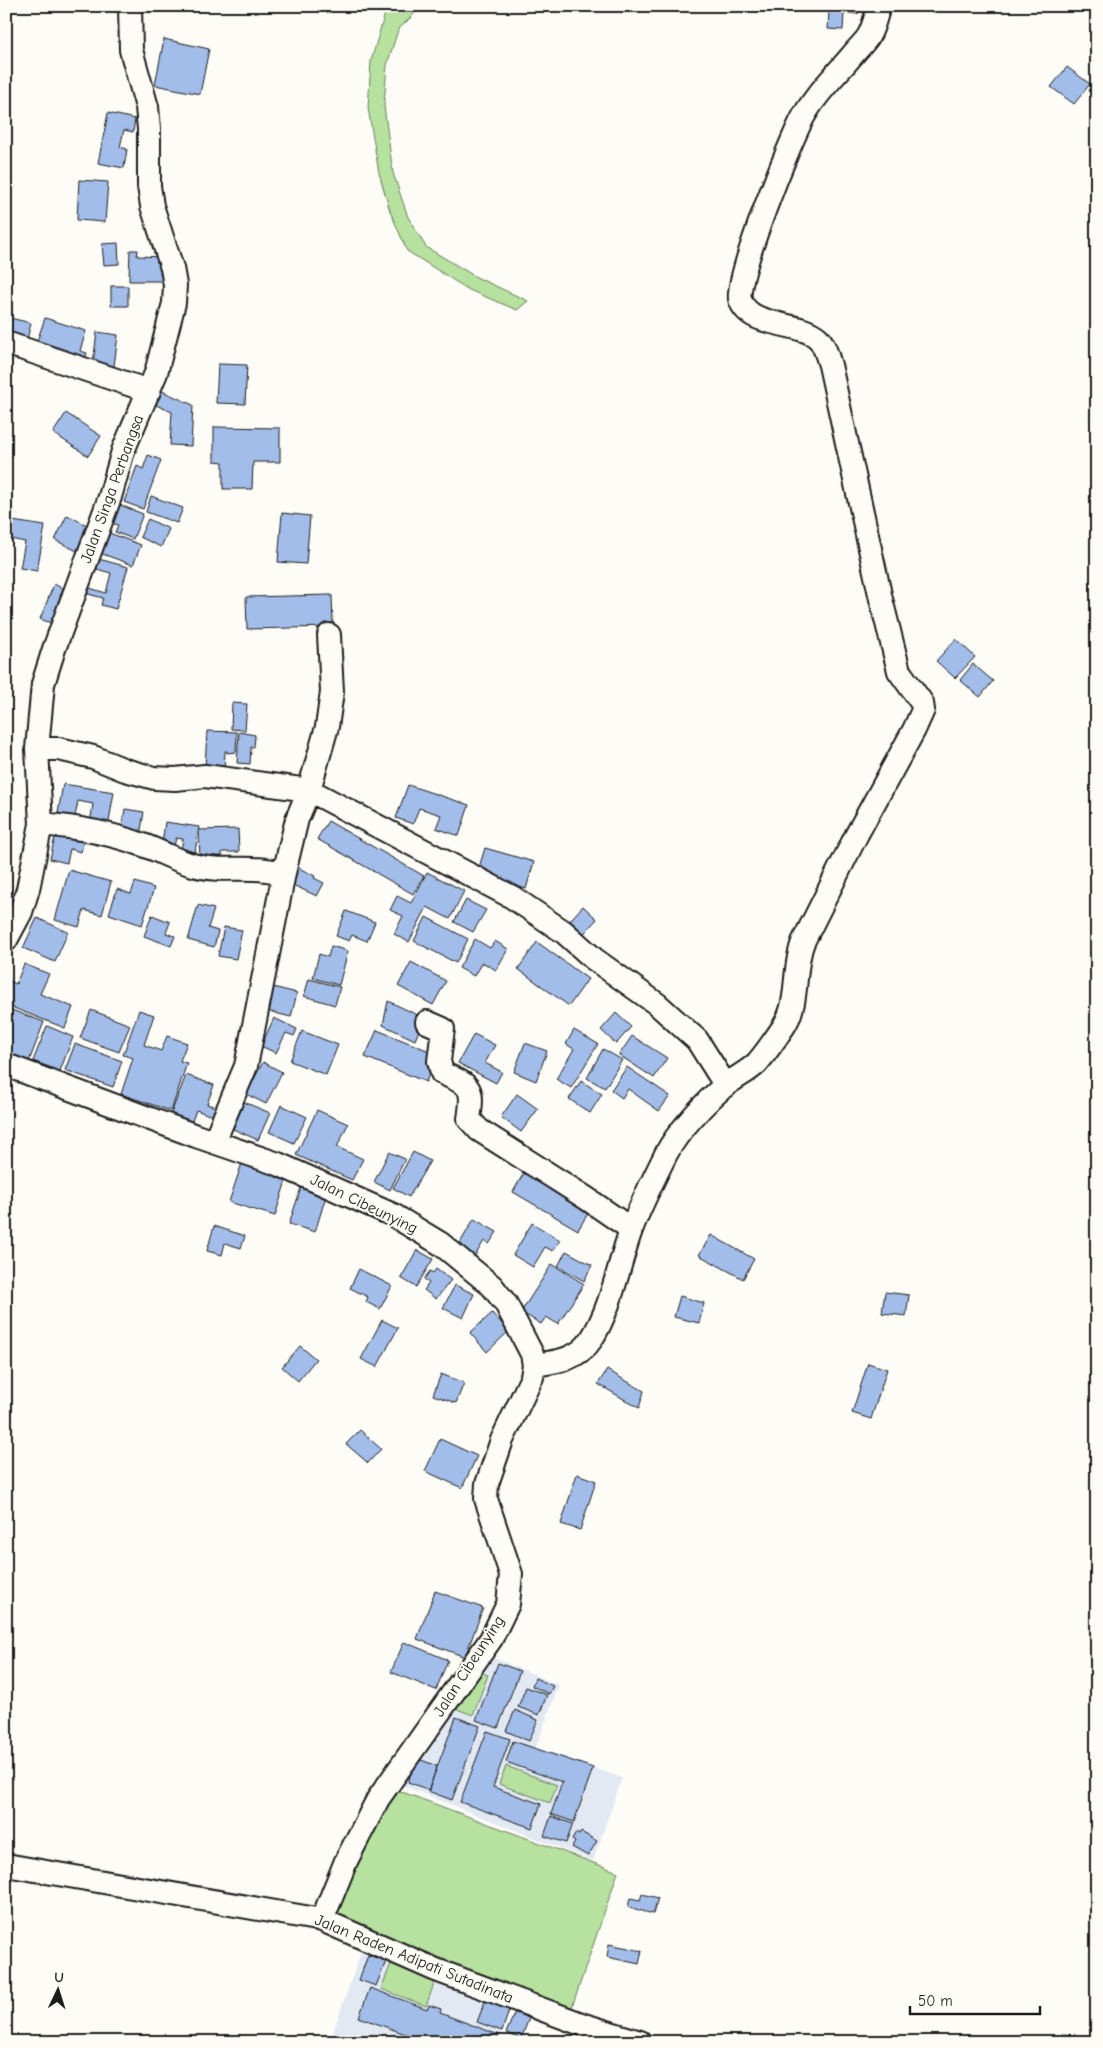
<svg xmlns="http://www.w3.org/2000/svg" width="1103" height="2048" font-family="'Comic Neue',sans-serif">
<style>
.built{fill:#e2e9f3}
.green{fill:#b6e19e;stroke:#697e5d}
.building{fill:#a2bde9;stroke:#1c1c1c}
.lines{fill:none;stroke-linecap:round;stroke-linejoin:round}
.minor-casing{stroke:#1c1c1c;stroke-width:26}
.minor{stroke:#fdfcf7;stroke-width:22}
.labels{text-anchor:middle;dominant-baseline:central;stroke-width:4;stroke-linejoin:round;paint-order:stroke}
.street-label{font-size:16px;fill:#1c1c1c;stroke:#fdfcf7}
</style>
<rect width="100%" height="100%" fill="#fdfcf7"/>
<filter id="ink" filterUnits="userSpaceOnUse"><feTurbulence type="fractalNoise" baseFrequency=".02" numOctaves="2"/><feDisplacementMap in="SourceGraphic" scale="10" xChannelSelector="R" yChannelSelector="G"/><feConvolveMatrix kernelMatrix="1 2 1 2 8 2 1 2 1" color-interpolation-filters="sRGB"/></filter>
<g filter="url(#ink)">
<!-- built -->
<path class="built" d="M487 1655 559 1685 536 1747 622 1778 593 1861 399 1784Z
M362 1949 510 2008 498 2042H360L333 2032Z"/>
<!-- green -->
<path class="green" d="M387 6H422L398 30 387 65 384 106 393 173 408 217 426 247 476 277 528 301 517 310 469 290 407 251 390 211 379 173 368 108 371 61Z
M479 1672 488 1675 473 1715 454 1708Z
M506 1766 557 1785 550 1803 499 1784Z
M397 1790 618 1872 571 2010 333 1917 360 1853Z
M391 1964 435 1981 426 2006 381 1989Z"/>
<!-- building -->
<path class="building" d="M817 6H858V14L844 13 843 30 828 29 829 10H817Z
M164 39 209 49 200 94 155 85Z
M1067 67 1090 84 1074 104 1051 87Z
M108 113 135 119 133 132 124 130 120 147 127 149 124 168 98 163Z
M79 180 108 182 105 222 77 220Z
M118 243 119 264 104 265 102 244Z
M130 250H138L137 256 165 257V281H129Z
M111 286H128V306H111Z
M6 317 31 323 26 344 6 338Z
M45 318 86 331 80 351 87 353 84 362 35 347Z
M97 332 118 335 113 374 92 371Z
M218 364 247 365 245 404 216 403Z
M162 391 193 405 191 446 170 445 172 412 156 405Z
M66 413 101 436 88 456 53 433Z
M214 427 280 428V462H253L252 489H223V462L214 461Z
M148 455 161 460 143 509 124 502 137 466 143 469Z
M151 496 183 508 177 523 146 512Z
M115 503 143 514 133 539 115 532 118 525 108 522Z
M282 513 310 516 306 564 278 562Z
M67 515 89 526 77 551 55 540Z
M148 519 169 529 161 547 140 537Z
M6 520 45 526 37 571 20 568 25 542 6 538Z
M104 531 141 545 133 565 97 552Z
M95 558 128 567 116 609 101 605 103 598 81 592 83 586 106 593 111 573 93 568Z
M54 584 64 589 51 623 40 619Z
M332 595 333 627 247 629 246 597Z
M956 639 975 657 955 678 936 661Z
M973 664 993 681 980 697 960 680Z
M232 703 247 704 245 730 231 729Z
M207 731 237 732 236 752 227 753V751H225L224 773 205 767Z
M239 732 255 735 254 747H251L250 764 237 763Z
M63 784 114 792 108 827 90 824 93 804 78 801 74 822 57 819Z
M408 785 469 805 459 836 436 828 441 815 419 808 413 824 396 818Z
M125 809 144 812 140 836 121 833Z
M328 821 424 876 413 894 317 839Z
M165 822 199 827 195 852 181 850 183 839 176 838 174 846 162 844Z
M57 828 85 835 81 852 70 849 67 863 50 859Z
M238 829 239 852H222V862L200 863 199 830Z
M485 848 534 862 526 889 477 874Z
M295 866 315 876 314 878 324 883 317 896 286 882Z
M69 870 111 882 102 915 84 910 79 927 55 920Z
M427 872 464 891 450 919 427 907 409 942 394 934 403 916 390 910 397 896 411 903Z
M135 882 154 888 142 925 109 914 117 889 131 894Z
M6 895 16 899 6 918Z
M466 900 486 910 473 932 454 922Z
M198 905 214 909 208 928 218 931 214 947 188 940Z
M583 906 597 919 578 940 564 927Z
M346 911 375 922 367 941 352 935 349 941 336 936Z
M152 915 170 922 166 933 175 936 171 946 144 936Z
M426 917 468 939 456 963 414 941Z
M37 918 68 932 55 962 23 948Z
M224 927 242 930 236 959 218 956Z
M475 939 490 948 495 941 508 949 496 970 482 962 474 976 459 968Z
M537 942 588 979 569 1006 518 969Z
M331 946 348 951 339 985 313 978 319 954 328 957Z
M411 962 446 981 433 1005 398 986Z
M24 964 49 974 40 994 73 1007 65 1028 6 1005V988L9 981 16 984Z
M309 979 340 987 335 1005 304 996Z
M273 987 297 993 291 1017 267 1011Z
M388 1001 424 1018 415 1040 383 1025Z
M6 1008 44 1022 28 1064 6 1056Z
M91 1010 130 1025 119 1052 80 1038Z
M139 1010 154 1015 144 1045 161 1051 167 1036 187 1043 180 1061 187 1063 171 1111 121 1094 133 1058 123 1055Z
M616 1013 631 1027 616 1044 601 1030Z
M274 1018 297 1029 294 1036 286 1033 276 1053 261 1046Z
M47 1026 73 1037 60 1071 33 1061Z
M377 1030 437 1054 426 1082 365 1057Z
M574 1030 598 1044 571 1088 556 1079 574 1049 566 1044Z
M302 1031 338 1045 326 1075 290 1061Z
M474 1034 495 1045 485 1063 502 1072 496 1083 458 1063Z
M632 1036 667 1058 654 1078 619 1055Z
M525 1043 547 1051 536 1081 514 1072Z
M75 1044 122 1061 113 1087 65 1070Z
M603 1049 622 1060 605 1088 587 1078Z
M263 1062 282 1072 266 1104 246 1094Z
M627 1067 670 1096 659 1111 628 1089 622 1098 611 1090Z
M186 1075 214 1085 207 1104 224 1110 220 1119 196 1110 191 1124 170 1116Z
M581 1081 602 1094 590 1113 569 1099Z
M517 1094 538 1109 521 1132 501 1117Z
M244 1102 270 1113 258 1140 233 1129Z
M281 1105 307 1117 294 1143 269 1132Z
M317 1110 348 1124 337 1147 363 1159 352 1180 296 1155Z
M389 1152 405 1159 390 1190 374 1182Z
M413 1152 430 1161 409 1197 393 1188Z
M243 1160 288 1174 275 1216 229 1202Z
M525 1171 590 1210 578 1230 513 1192Z
M301 1188 326 1196 315 1232 289 1224Z
M474 1219 497 1232 489 1244 484 1241 473 1259 456 1250Z
M532 1223 560 1240 553 1251 545 1247 533 1267 513 1255Z
M214 1226 245 1236 241 1248 225 1243 222 1255 207 1251Z
M711 1235 754 1259 743 1279 699 1255Z
M417 1250 433 1259 416 1287 401 1278Z
M566 1251 592 1265 584 1281 558 1266Z
M552 1264 584 1284 558 1324 546 1317 541 1324 521 1312Z
M359 1269 392 1286 380 1309 366 1302 368 1297 350 1288Z
M436 1269 451 1280 436 1299 424 1290 429 1283 424 1279 430 1271 433 1273Z
M455 1285 474 1294 463 1318 443 1308Z
M885 1292 909 1295 906 1316 882 1313Z
M680 1296 704 1303 699 1323 674 1317Z
M492 1313 509 1331 487 1352 470 1333Z
M382 1320 398 1328 377 1367 361 1359Z
M300 1346 316 1359 298 1381 282 1367Z
M868 1363 887 1369 871 1419 852 1413Z
M607 1370 644 1391 639 1408 598 1384Z
M441 1374 464 1383 456 1403 433 1395Z
M360 1430 381 1449 368 1463 346 1444Z
M440 1439 477 1456 462 1488 425 1471Z
M577 1474 596 1481 580 1530 561 1524Z
M435 1591 483 1608 465 1657 417 1639Z
M404 1642 448 1660 436 1690 391 1672Z
M498 1663 520 1671 498 1728 476 1720Z
M535 1678 553 1686 549 1694 532 1686Z
M526 1687 547 1695 539 1715 518 1707Z
M515 1710 538 1720 529 1741 506 1731Z
M456 1717 480 1726 452 1800 428 1791Z
M487 1731 510 1739 493 1787 541 1804 532 1828 460 1802Z
M513 1741 593 1768 574 1822 551 1814 562 1782 506 1762Z
M416 1758 437 1766 429 1790 408 1782Z
M551 1816 573 1824 566 1843 544 1836Z
M581 1832 597 1841 588 1856 572 1847 575 1842 572 1840 576 1833 579 1835Z
M642 1894 658 1898 653 1914 628 1907 630 1898 640 1900Z
M609 1944 642 1951 639 1964 607 1957Z
M368 1955 386 1961 376 1986 359 1980Z
M370 1988 427 2009 429 2005 441 2009 440 2013 499 2035 497 2042H427L359 2017Z
M486 1999 510 2008 502 2031 477 2022Z
M515 2012 529 2018 521 2039 506 2033Z"/>
<g class="lines">
<defs>
<path id="minor" d="M6 343 149 391
M37 749H59L93 757 125 770 154 778 175 779 205 776 309 790 512 897 564 932 594 959 657 1004 697 1040 726 1086
M41 824C76 827 110 833 143 845 160 851 175 860 193 865 213 871 233 868 254 869 264 869 274 871 284 873
M6 940 21 912 28 889 41 824 37 749 43 684 54 649 110 497 123 451 156 373 174 303 175 285 172 268 152 206 149 186V129L147 107 131 50 130 6
M427 1022 443 1029 439 1061 442 1073C471 1086 474 1086 469 1119L479 1130 586 1198 631 1229
M6 1065 196 1136 278 1164 393 1215 441 1244 492 1286 506 1304 532 1354 534 1365 532 1377 502 1440 487 1484 486 1499 511 1574 508 1604 491 1639 378 1799 346 1861 322 1920
M214 1142 246 1066 284 873 297 819 309 790 327 727 332 692 329 635
M534 1365C555 1362 578 1360 591 1340 612 1307 618 1266 631 1230 641 1204 654 1178 666 1154 677 1132 707 1100 726 1085 736 1077 748 1072 757 1063 766 1053 776 1038 784 1026 800 1001 792 970 803 942L857 834 914 730 923 710 922 703 899 671 881 599 830 365C827 356 825 345 818 338 798 320 749 329 740 299 734 281 792 135 805 114 818 91 838 73 855 52 859 47 866 41 869 35 874 26 876 15 879 6
M6 1865 322 1920 436 1970 584 2025 640 2042"/>
</defs>
<!-- minor casing -->
<use href="#minor" class="minor-casing"/>
<!-- minor -->
<use href="#minor" class="minor"/>
</g>
</g>
<g class="labels">
<!-- street labels -->
<g class="street-label">
<text transform="translate(112 489) rotate(-70)">Jalan Singa Perbangsa</text>
<text transform="translate(364 1204) rotate(26)">Jalan Cibeunying</text>
<text transform="translate(469 1666) rotate(-57)">Jalan Cibeunying</text>
<text transform="translate(414 1959) rotate(22)">Jalan Raden Adipati Sutadinata</text>
</g>
</g>
<!-- margin -->
<rect width="1103" height="2048" fill="none" stroke="#fdfcf7" stroke-width="25"/>
<rect x="12" y="12" width="1078" height="2023" fill="none" stroke="#1c1c1c" stroke-width="2" filter="url(#ink)"/>
<!-- north arrow -->
<g transform="translate(58 1990) rotate(4)" stroke="#fdfcf7" stroke-width="4" paint-order="stroke">
<path d="M0-4L9 19L0 12L-9 19Z" fill="#1c1c1c"/>
<text y="-8" font-size="14" font-weight="bold" text-anchor="middle" fill="#1c1c1c">U</text>
</g>
<!-- scale -->
<path d="M910 2006v8h130v-8" fill="none" stroke="#1c1c1c" stroke-width="2.5"/>
<text x="918" y="2006" font-size="15" fill="#1c1c1c" stroke="#fdfcf7" stroke-width="4" paint-order="stroke">50 m</text>
</svg>
